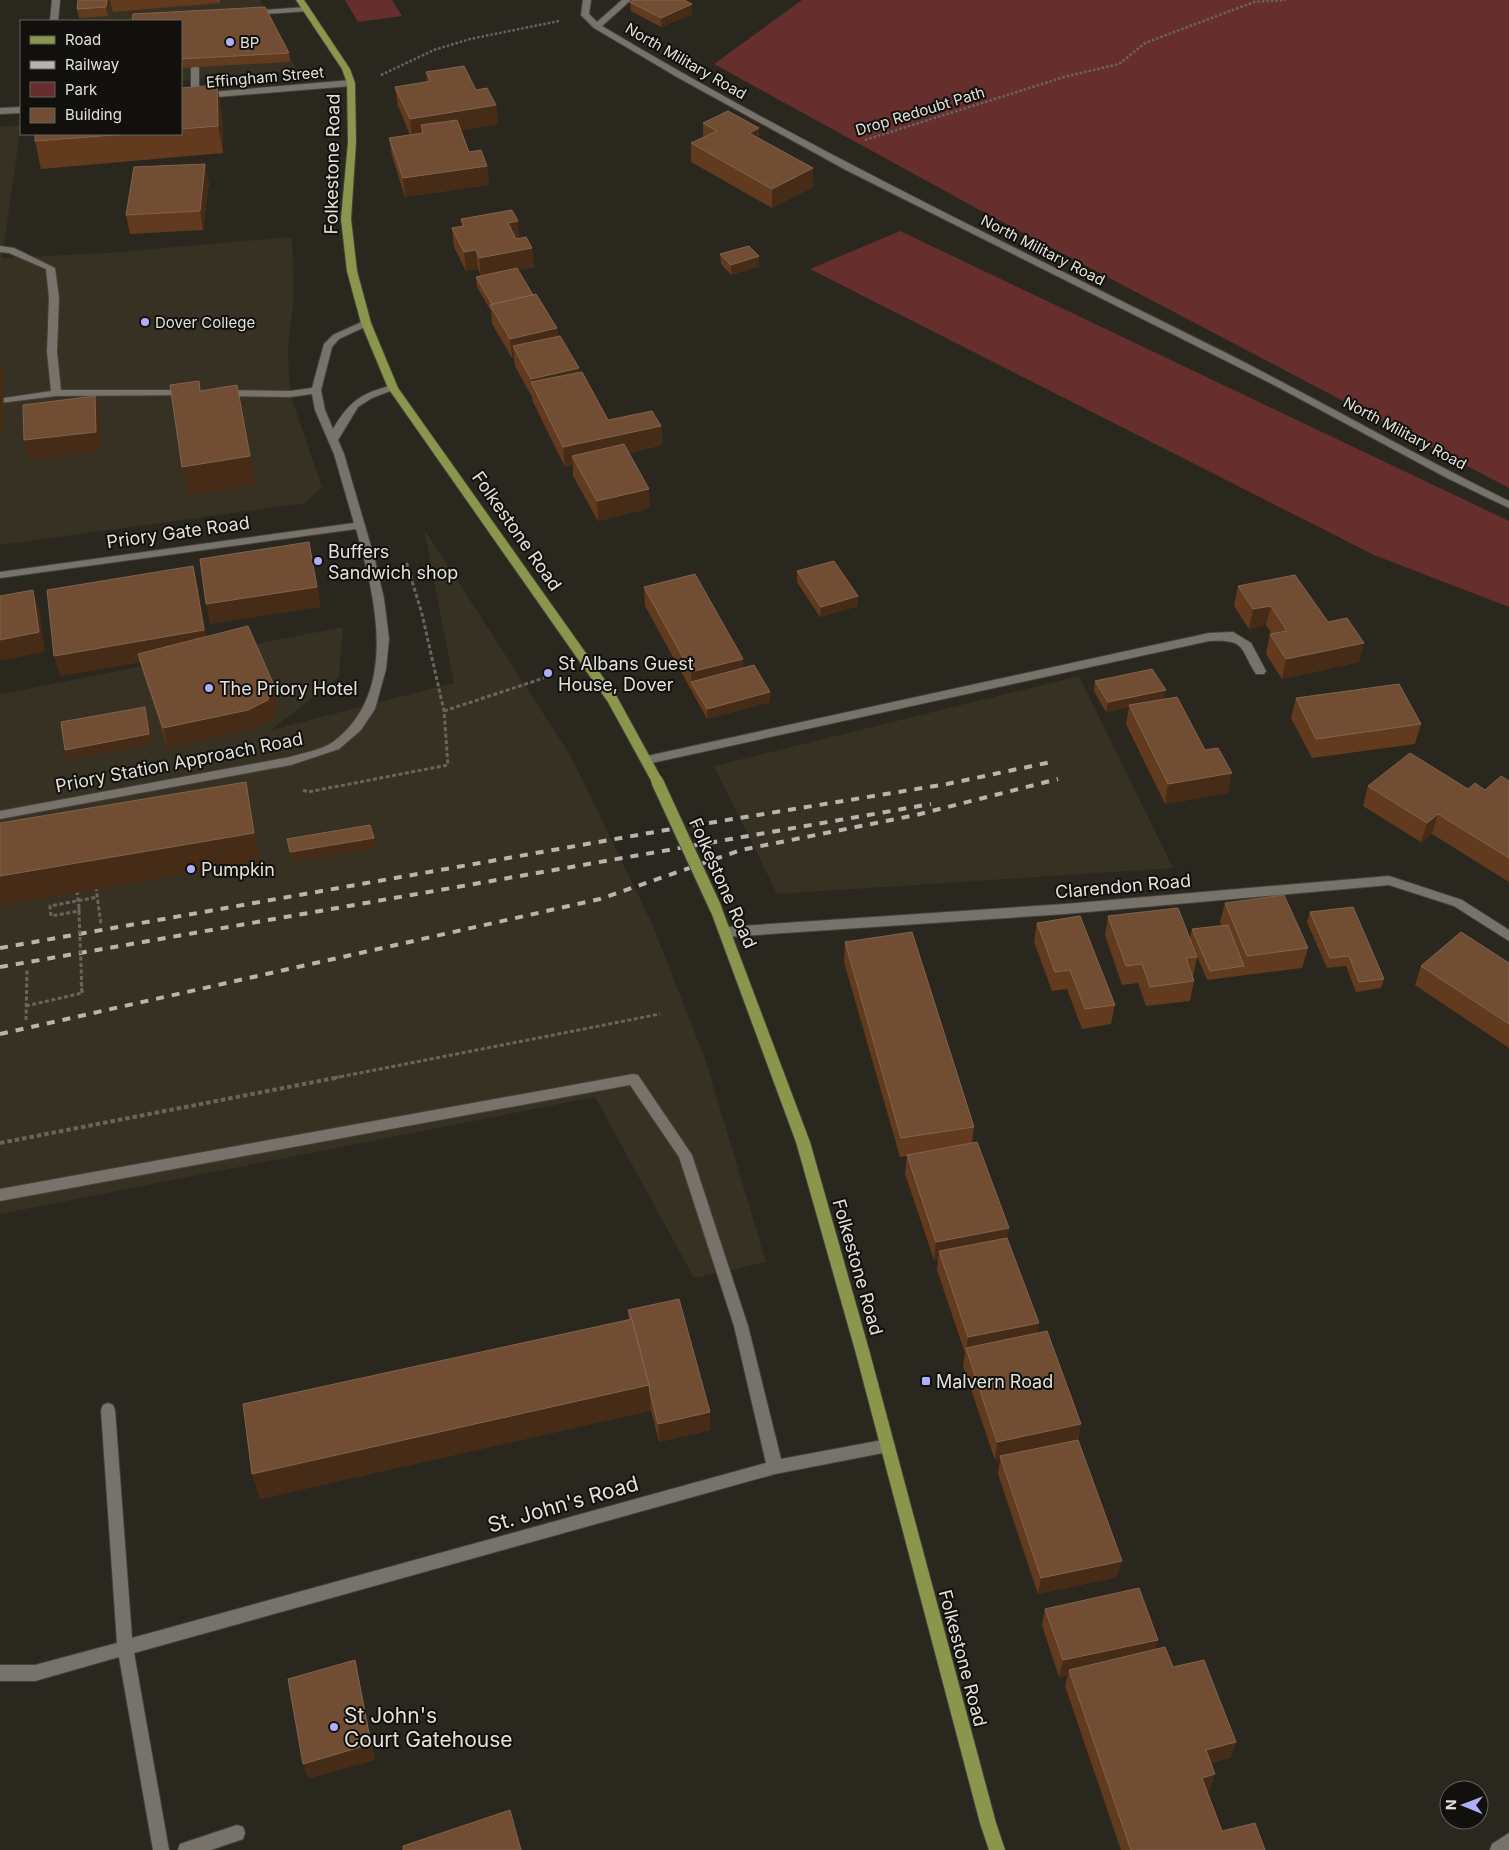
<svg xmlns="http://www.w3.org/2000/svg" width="1509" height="1850" font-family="Inter,sans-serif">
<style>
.built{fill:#373124}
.green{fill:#662f2e}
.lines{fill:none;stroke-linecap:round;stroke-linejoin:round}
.minor-casing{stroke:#45423c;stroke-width:2}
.major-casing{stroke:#45423c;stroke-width:2}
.path-far2{stroke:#68655e;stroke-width:2.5;stroke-dasharray:2.5 2;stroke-linecap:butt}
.path-far1{stroke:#68655e;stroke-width:3;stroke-dasharray:4 2.5;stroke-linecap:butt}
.path{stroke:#68655e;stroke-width:4;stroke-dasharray:4.5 3;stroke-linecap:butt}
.minor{fill:#77736b;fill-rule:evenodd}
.major{fill:#8a964b;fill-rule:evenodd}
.rail{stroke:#b8b5b0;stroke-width:4;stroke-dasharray:8 8;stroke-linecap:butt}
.major-bridge-casing{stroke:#45423c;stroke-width:14;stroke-linecap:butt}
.path-bridge{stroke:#68655e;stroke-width:3;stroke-dasharray:4 2.5;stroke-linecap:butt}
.major-bridge{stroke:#8a964b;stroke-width:12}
.wall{fill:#623b1e}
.shaded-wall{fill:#462c16}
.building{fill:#704d33;stroke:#82644d}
.poi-dot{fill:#aeaefa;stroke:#11100c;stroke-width:2}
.labels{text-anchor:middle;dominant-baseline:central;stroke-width:4;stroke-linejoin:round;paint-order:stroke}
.far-poi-label{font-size:15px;fill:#e3e1dc;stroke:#11100c;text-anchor:start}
.far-street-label{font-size:15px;fill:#e3e1dc;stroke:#11100c}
.street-label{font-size:18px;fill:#e3e1dc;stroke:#11100c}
.poi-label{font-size:18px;fill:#e3e1dc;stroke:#11100c;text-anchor:start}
.near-street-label{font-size:21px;fill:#e3e1dc;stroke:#11100c}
.near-poi-label{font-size:21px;fill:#e3e1dc;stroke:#11100c;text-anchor:start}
</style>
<rect width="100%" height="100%" fill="#2a271f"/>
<!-- built -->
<path class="built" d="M81 0H260L297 70 181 81V21H79Z
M21 125 2 258 107 253 292 237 294 296 288 348 290 394 322 487 305 503 0 545V127Z
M424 529 572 758 653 926 705 1059 766 1262 694 1278 595 1097 0 1214V694L343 627 339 677 271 730 454 683Z
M1079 676 1173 868 777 894 714 766Z"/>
<!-- green -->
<path class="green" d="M345 0H392L402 16 358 22Z
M802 0H1509V488L976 208 714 64Z
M900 231 1509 521V607L1374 555 810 269Z"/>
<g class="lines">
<defs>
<path id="minor" d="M52 0H60L58 21H50Z
M583 0H591L589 14 597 22 622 0H631L602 26C804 147 1016 248 1226 353 1321 401 1413 454 1509 501V508L1447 478 1276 386 846 170 677 77 594 28 581 15Z
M306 7H309V11L251 15 247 13 251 11Z
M195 65 199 68V93L351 80 355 83 351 86 181 100V94H191V68Z
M21 107V113L0 114V108Z
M0 246 14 248 55 268 59 298 57 352 61 390H188L193 393 192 395 56 396 0 403V399L4 398 51 391 47 352 49 298 46 269 9 253 0 252Z
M366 320 369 321V325L339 339 332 347 321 390 325 410 333 429C349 401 362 393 393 385L398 388 372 398 358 407 338 440 344 454 375 560 384 599 389 639 386 669 375 709 361 730 339 749 291 765 0 819V811L290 757C303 753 322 750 333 742 400 692 375 596 356 529L0 578V572L354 523 334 454 315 410 312 394 290 397 223 396 218 393 223 390 290 391 312 388 324 344 333 335Z
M1233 632 1251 643 1266 671 1264 674H1256C1239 646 1245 639 1209 641L647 764 641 760 647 756 1209 633Z
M1389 876 1462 900 1509 930V941L1454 906 1389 885 1065 914 726 937 720 932 726 927 1065 904Z
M633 1074 638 1075 692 1155 748 1326 781 1459 888 1439 893 1441 895 1446 893 1451 775 1474 134 1653 169 1850H153L119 1657 35 1681H0V1665H35L117 1643 101 1410 103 1405 108 1403 113 1405 115 1410 132 1638 766 1463 734 1326 679 1157 630 1085 0 1201V1189Z
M237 1825 243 1827 245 1833 243 1839 211 1850H178L180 1844Z
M1509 1833V1850H1490L1492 1844Z"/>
<path id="major" d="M296 0H304L350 69 355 83 356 142 351 219 357 271 371 323 398 388 617 697 663 781 661 784H653L608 702 388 388 361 323 347 271 341 219 348 142 347 83 342 69Z
M716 904 722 909 810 1142 869 1350 996 1823 1005 1850H989L980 1823 855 1350 796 1142 710 909Z"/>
</defs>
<!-- minor casing -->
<use href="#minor" class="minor-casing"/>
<!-- major casing -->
<use href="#major" class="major-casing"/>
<!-- path-far2 -->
<path class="path-far2" d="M381 75 434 50 470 39 559 21
M865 140 1064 77 1119 64 1145 43 1254 2 1286 0"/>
<!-- path-far1 -->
<path class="path-far1" d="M444 711 544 678
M303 790 308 792 448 765 444 711 422 614 406 561
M96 887 101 925
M79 907V911L51 916 50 906 98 897
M26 1006 82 993 81 982
M26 1020 27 969
M334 1078 660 1014"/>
<!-- path -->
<path class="path" d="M0 1143 340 1077"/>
<!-- minor -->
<use href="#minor" class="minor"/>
<!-- major -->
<use href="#major" class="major"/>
<!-- rail -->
<path class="rail" d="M0 948 666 830 947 784 1051 762
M0 967 931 804
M0 1034 600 899 741 850 916 815 1058 779"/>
<defs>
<path id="major-bridge" d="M657 781 716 909"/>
</defs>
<!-- major-bridge casing -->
<use href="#major-bridge" class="major-bridge-casing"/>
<!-- path-bridge -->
<path class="path-bridge" d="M77 891 79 907
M79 911 82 993"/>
<!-- major-bridge -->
<use href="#major-bridge" class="major-bridge"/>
</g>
<!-- wall -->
<path class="wall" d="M78 0H110L108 16 79 18 77 9Z
M110 0H220V3L113 12Z
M630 2 692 4V14L661 27 631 11Z
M181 21 289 53 290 62 181 68Z
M426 72 476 90 496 105 498 124 461 130 469 152 487 166 489 185 405 197 392 156 389 138 410 135 398 106 395 87 427 82Z
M181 88 222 112 223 153 41 169 35 141V134H181Z
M703 123 759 128V138L813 168V187L772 208 691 162V143L703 137Z
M209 182 203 230 130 234 126 215Z
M461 219 519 238 532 248 534 267 518 270 533 295 557 328 558 336 608 420 661 426 662 445 628 453 650 508 598 521 573 476V465L565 467 533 402 532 397 515 366 514 358H512L492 324 491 311 477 287 476 277 481 276 478 269 466 271 454 247 452 228 462 226Z
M720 254 759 256V266L731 275 721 264Z
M797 571 858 596V606L820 617 797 582Z
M198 586 206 636 273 683 277 703 272 719 252 729 168 748 143 673 140 662 60 676Z
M1238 586 1328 622 1364 643 1359 662 1282 679 1266 654 1270 634H1272L1266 625 1249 629 1234 606Z
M644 587 743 659V668L770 692V702L707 719 645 606Z
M1095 681 1164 699 1205 750 1228 793 1165 804 1126 724 1129 707 1106 712 1094 691Z
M1296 698 1421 724 1415 744 1312 758 1291 718Z
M1509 781V882L1432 834 1421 842 1363 806 1368 786 1485 790Z
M1225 903 1308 948 1302 968 1207 980 1190 939 1192 929 1222 925 1220 922Z
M1310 912 1384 979 1381 988 1356 992 1346 966 1327 968 1307 922Z
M1108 916 1197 957 1193 977H1192L1194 981 1190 1001 1146 1006 1138 983 1122 985 1105 935Z
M1037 923 1115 1005 1111 1024 1082 1029 1067 989 1052 991 1034 942Z
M845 942 974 1127 972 1143 1009 1228 1007 1238 1038 1333 1081 1424 1078 1440 1117 1577 1038 1594 998 1474 1000 1459 995 1460 963 1366 965 1353 937 1270 938 1260H934L905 1174 907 1156 900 1157 844 962Z
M1509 963V1048L1415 985 1421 966Z
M628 1310 710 1412V1430L659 1442 651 1410 260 1499 629 1320Z
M1045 1609 1155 1650 1173 1667 1236 1742 1230 1758 1211 1763 1210 1790 1207 1791 1222 1831 1265 1850H1121L1065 1686 1068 1675 1059 1677 1042 1625Z"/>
<!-- shaded-wall -->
<path class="shaded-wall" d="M107 0H110L108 16 106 7Z
M692 4V14L661 27V18Z
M217 85 222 112 223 153 218 126Z
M496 105 498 124 424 136 421 125 422 136 412 138 410 119Z
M759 128V146L749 133Z
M205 164 209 182 203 230 200 211Z
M487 166 489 185 405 197 403 178Z
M813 168V187L772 208V189Z
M518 221 520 240 510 242 508 223Z
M532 248 534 267 481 277 479 258Z
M476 250 478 269 466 271 464 252Z
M759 256V266L731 275V265Z
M557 328 559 347 513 346 514 358H512L510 339Z
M0 358 4 372 3 435 0 436Z
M579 368 581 388 532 384 531 379Z
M237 385 256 485 189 495 182 467Z
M95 396 100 416 101 451 29 460 24 440Z
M661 426 662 445 576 464 572 456 573 465 565 467 563 447Z
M649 489 650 508 598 521 597 501Z
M309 542 321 607 210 624 206 604Z
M193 566 198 586 209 650 138 654 140 662 60 676 54 656Z
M33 590 39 610 45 652 0 661V640Z
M858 596V606L820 617 821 607Z
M1271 606 1266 625 1249 629 1253 609Z
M1364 643 1359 662 1282 679 1286 659Z
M743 659V678L691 682V672Z
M273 683 277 703 272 719 252 729 168 748 163 728Z
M1166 690 1164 700 1129 705V707L1106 712 1108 702Z
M770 692V702L707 719V709Z
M145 707 148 717 152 744 68 760 65 750Z
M1232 773 1228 793 1165 804 1168 784Z
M246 782 252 811 260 861 0 906V876Z
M1438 814 1432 834 1421 842 1427 823Z
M374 838 376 848 292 862 290 852Z
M1009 1228 1006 1247 939 1251 938 1260H934L936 1242Z
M1039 1323 1036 1341 966 1350 968 1337Z
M649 1385 651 1411 260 1499 252 1474Z
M710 1412V1430L659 1442 658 1424Z
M1081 1424 1077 1442 1000 1456V1459L995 1460 997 1442Z
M1122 1561 1117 1577 1038 1594 1041 1578Z
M1158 1640 1153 1656 1069 1670 1068 1675 1059 1677 1063 1660Z
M355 1660 359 1677 375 1760 308 1779 303 1764Z
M1236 1742 1230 1758 1200 1765 1206 1750Z
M1215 1774 1210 1790 1197 1793 1202 1778Z"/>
<!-- building -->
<path class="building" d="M78 0H107L106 7 77 9Z
M634 0H684L692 4 661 18 630 2Z
M265 7 289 53 181 59V21H132L133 14Z
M464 66 476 90 487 88 496 105 410 119 395 87 431 81 426 72Z
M217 85 218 126 181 129V88Z
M728 111 759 128 749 133 813 168 772 189 691 143 717 131 703 123Z
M457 120 469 152 481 150 487 166 403 178 389 138 423 133 421 125Z
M35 134H128L35 141Z
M205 164 200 211 126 215 134 167Z
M512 210 518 221 508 223 516 239 526 237 532 248 479 258 476 250 464 252 452 228 464 226 461 219Z
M749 246 759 256 731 265 720 254Z
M517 268 533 295 492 304 476 277Z
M536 294 557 328 510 339 490 305Z
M560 336 579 368 531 379 513 346Z
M582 372 608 420 652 411 661 426 563 447 531 382Z
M199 381 200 391 237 385 250 456 182 467 170 385Z
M95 396 96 432 24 440 23 405Z
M624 444 649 489 597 501 572 456Z
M309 542 317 587 206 604 200 559Z
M834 561 858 596 821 607 797 571Z
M193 566 204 630 54 656 47 590Z
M695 574 743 659 691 672 644 587Z
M1295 575 1328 622 1347 618 1364 643 1286 659 1270 634 1287 631 1271 606 1253 609 1238 586Z
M33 590 39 632 0 640V596Z
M248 626 273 683 268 700 248 710 163 728 138 654Z
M754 665 770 692 707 709 691 682Z
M1152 669 1166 690 1108 702 1095 681Z
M1399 684 1421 724 1316 739 1296 698Z
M1177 697 1205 750 1218 748 1232 773 1168 784 1129 705Z
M145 707 149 734 65 750 61 722Z
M1410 753 1468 789 1475 783 1485 790 1501 776 1509 781V858L1438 814 1427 823 1368 786Z
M246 782 254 833 0 876V823Z
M370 825 374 838 290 852 287 839Z
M1284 895 1308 948 1247 956 1225 903Z
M1353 907 1384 979 1359 982 1349 956 1330 958 1310 912Z
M1178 908 1197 957 1186 958 1194 981 1150 987 1142 964 1126 966 1108 916Z
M1080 916 1115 1005 1085 1009 1070 970 1055 972 1037 923Z
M1228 925 1244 966 1210 971 1192 929Z
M912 932 974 1127 901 1138 845 942Z
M1461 932 1509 963V1024L1421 966Z
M977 1142 1009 1228 936 1242 907 1155Z
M1007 1238 1039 1323 968 1337 939 1251Z
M679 1299 710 1412 658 1424 650 1392 649 1385 632 1319H631L628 1310Z
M632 1319 649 1385 252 1474 243 1404Z
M1047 1331 1081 1424 997 1442 966 1348Z
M1078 1440 1122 1561 1041 1578 1000 1456Z
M1139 1588 1158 1640 1063 1660 1045 1609Z
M1165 1647 1173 1667 1204 1660 1236 1742 1206 1750 1215 1774 1202 1778 1222 1831 1255 1823 1265 1850H1131L1069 1670Z
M355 1660 371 1744 303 1764 288 1679Z
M510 1810 521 1850H403V1846Z"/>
<!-- markers -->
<g class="poi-dot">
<circle cx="230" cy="42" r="5"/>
<circle cx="145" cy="322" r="5"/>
<circle cx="318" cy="561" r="5"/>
<circle cx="548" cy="673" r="5"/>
<circle cx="209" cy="688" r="5"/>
<circle cx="191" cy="869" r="5"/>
<rect x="921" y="1376" width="10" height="10" rx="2.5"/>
<circle cx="334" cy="1727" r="5"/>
</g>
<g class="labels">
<!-- far-poi labels -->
<g class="far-poi-label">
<text x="240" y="42">BP</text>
<text x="155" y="322">Dover College</text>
</g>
<!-- far-street labels -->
<g class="far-street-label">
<text transform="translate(686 61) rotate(30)">North Military Road</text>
<text transform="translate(265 77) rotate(-5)">Effingham Street</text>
<text transform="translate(920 111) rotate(-17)">Drop Redoubt Path</text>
<text transform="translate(1043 250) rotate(27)">North Military Road</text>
<text transform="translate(1405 433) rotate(28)">North Military Road</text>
</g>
<!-- street labels -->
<g class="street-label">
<text transform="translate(332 164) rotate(-89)">Folkestone Road</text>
<text transform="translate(517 531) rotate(55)">Folkestone Road</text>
<text transform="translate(178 532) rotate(-8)">Priory Gate Road</text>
<text transform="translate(179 762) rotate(-11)">Priory Station Approach Road</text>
<text transform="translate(723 883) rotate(66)">Folkestone Road</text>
<text transform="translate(1123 886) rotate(-5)">Clarendon Road</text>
<text transform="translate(858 1267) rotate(74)">Folkestone Road</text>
<text transform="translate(963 1658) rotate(75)">Folkestone Road</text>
</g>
<!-- poi labels -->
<g class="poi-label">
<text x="328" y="551">Buffers<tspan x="328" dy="21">Sandwich shop</tspan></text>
<text x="558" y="663">St Albans Guest<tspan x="558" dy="21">House, Dover</tspan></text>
<text x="219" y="688">The Priory Hotel</text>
<text x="201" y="869">Pumpkin</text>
<text x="936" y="1381">Malvern Road</text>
</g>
<!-- near-street labels -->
<g class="near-street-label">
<text transform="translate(563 1504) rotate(-16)">St. John's Road</text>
</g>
<!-- near-poi labels -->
<g class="near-poi-label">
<text x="344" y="1715">St John's<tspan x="344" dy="24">Court Gatehouse</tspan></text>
</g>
</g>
<!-- legend -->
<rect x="20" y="20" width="162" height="115" fill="#11100c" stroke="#65645f"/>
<rect x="30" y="36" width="25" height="8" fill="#8a964b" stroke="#65645f"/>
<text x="65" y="45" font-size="15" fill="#e3e1dc">Road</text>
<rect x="30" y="61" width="25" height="8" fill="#b8b5b0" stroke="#65645f"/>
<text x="65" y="70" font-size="15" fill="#e3e1dc">Railway</text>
<rect x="30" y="82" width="25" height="15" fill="#662f2e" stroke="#65645f"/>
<text x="65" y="95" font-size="15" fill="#e3e1dc">Park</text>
<rect x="30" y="108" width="25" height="15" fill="#704d33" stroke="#65645f"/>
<text x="65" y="120" font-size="15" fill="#e3e1dc">Building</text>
<!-- north arrow -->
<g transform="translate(1464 1805) rotate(271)"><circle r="24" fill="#11100c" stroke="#65645f"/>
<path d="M0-4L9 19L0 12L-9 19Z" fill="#aeaefa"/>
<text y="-8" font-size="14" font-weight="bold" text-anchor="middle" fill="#e3e1dc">N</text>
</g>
</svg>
